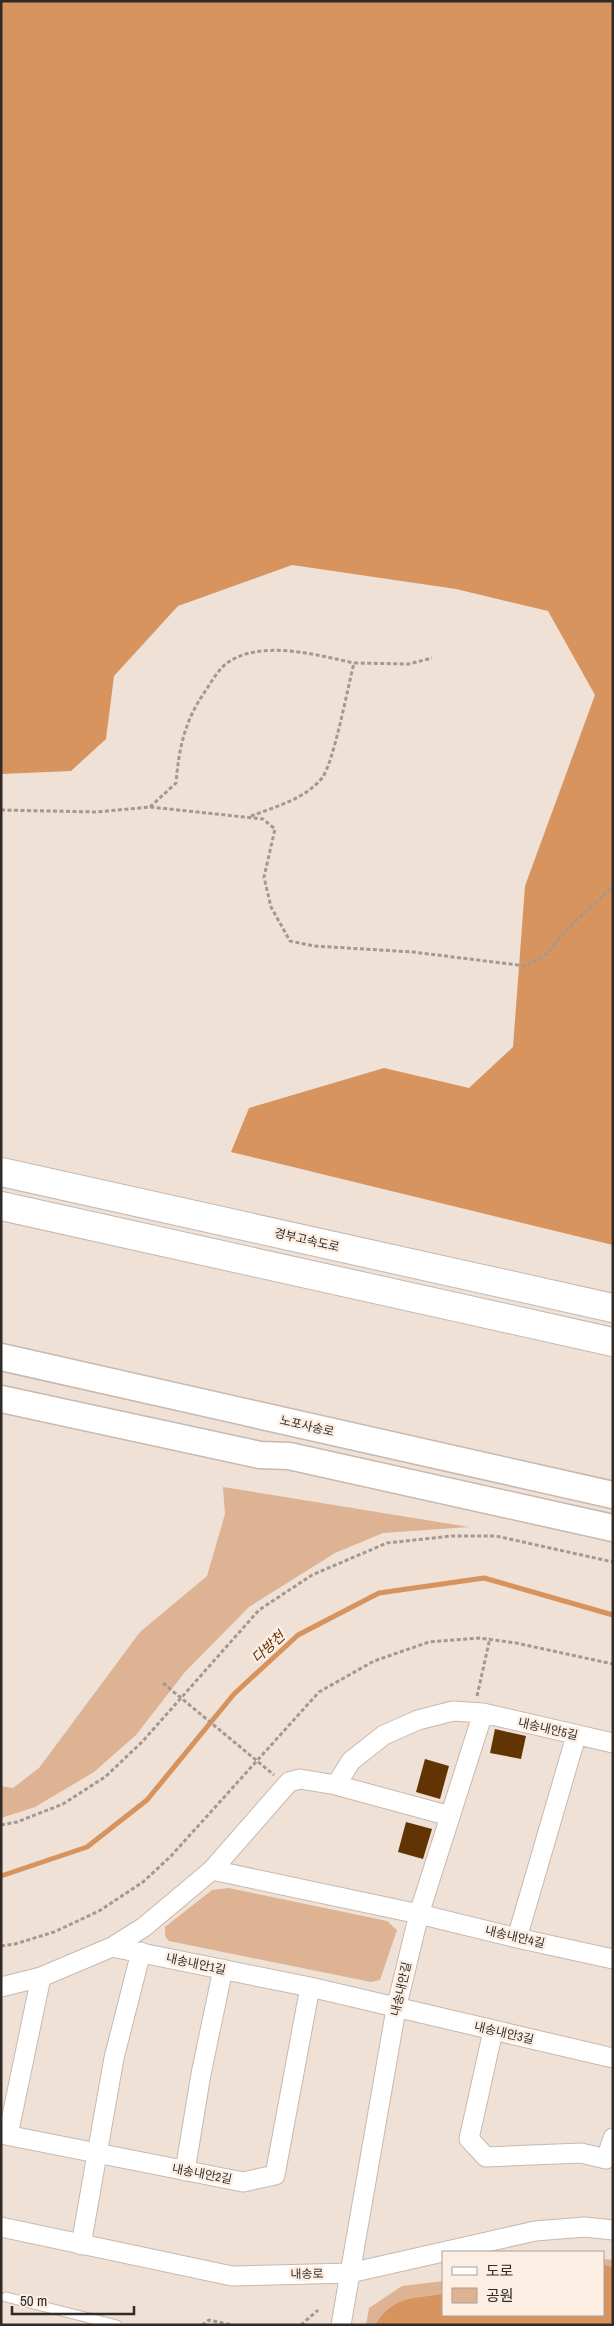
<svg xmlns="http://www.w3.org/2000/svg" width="614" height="2326" font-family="'Archivo Narrow','Noto Sans KR',sans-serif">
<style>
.green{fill:#deb393}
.forest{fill:#d8945e}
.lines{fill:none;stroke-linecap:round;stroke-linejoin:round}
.stream{stroke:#d7935d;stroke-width:5}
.building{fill:#623404}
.service-casing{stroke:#c7b9af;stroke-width:11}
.minor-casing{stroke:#c7b9af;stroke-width:21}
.secondary-casing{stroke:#c7b9af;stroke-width:29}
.motorway-casing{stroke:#c7b9af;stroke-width:30}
.path{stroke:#a39991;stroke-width:3;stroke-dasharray:4 2.5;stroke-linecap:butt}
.service{stroke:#fff;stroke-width:9}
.minor{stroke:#fff;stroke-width:19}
.secondary{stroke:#fff;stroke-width:26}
.motorway{stroke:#fff;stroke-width:28}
.labels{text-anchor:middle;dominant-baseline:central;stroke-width:5;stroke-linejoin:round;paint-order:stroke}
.street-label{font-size:12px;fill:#302b27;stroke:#fceee3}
.water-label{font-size:14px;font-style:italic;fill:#5d3004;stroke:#fceee3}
</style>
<rect width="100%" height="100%" fill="#efe1d6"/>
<!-- green -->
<path class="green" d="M223 1487 469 1527 383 1533 335 1553 249 1607 185 1672 136 1735 94 1772 35 1807 1 1818V1786L13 1788 39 1768 140 1632 207 1576 225 1514Z
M229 1888 387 1921 397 1930 380 1980 371 1982 169 1941 165 1936V1927L212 1890Z
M603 2259 613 2260V2325H366L369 2308 402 2286 443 2281V2315H603Z"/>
<!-- forest -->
<path class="forest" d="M1 1H613V1245L231 1152 249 1108 384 1068 469 1088 513 1047 525 886 595 695 548 611 456 589 292 565 178 606 114 676 106 739 71 771 1 774Z
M603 2265 613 2267V2325H375C393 2296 412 2299 443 2294V2315H603Z"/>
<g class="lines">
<!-- stream -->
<path class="stream" d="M1 1876 87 1847 147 1800 234 1694 298 1635 379 1593 484 1578 613 1615"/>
</g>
<!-- building -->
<path class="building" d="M495 1729 526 1736 521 1759 490 1753Z
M425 1759 449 1766 440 1799 416 1792Z
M406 1822 432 1829 423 1859 398 1852Z"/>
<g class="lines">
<defs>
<path id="service" d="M6 2297 117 2325"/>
<path id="minor" d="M336 1785 450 1816
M212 1870 419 1914 517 1938 613 1959
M517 1938 576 1736
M112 1947 144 1927 212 1870 289 1782 300 1779 336 1785 351 1761 384 1735 418 1720 453 1711 483 1713 613 1743
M1 1987 41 1977 112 1947 310 1987 613 2058
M493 2031 469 2139 486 2157 581 2153 606 2159 613 2138
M1 2134 243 2182 275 2175 310 1987
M8 2135 41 1977
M185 2171 201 2074 223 1969
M1 2227 232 2276 350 2273 535 2231 585 2227 613 2230
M81 2245 114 2058 141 1952
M341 2325 396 2009 419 1914 483 1713"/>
<path id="secondary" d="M1 1357 613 1495
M1 1399 260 1455 289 1456 613 1528"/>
<path id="motorway" d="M1 1172 613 1308
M1 1206 613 1342"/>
</defs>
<!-- service casing -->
<use href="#service" class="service-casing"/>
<!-- minor casing -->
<use href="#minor" class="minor-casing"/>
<!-- secondary casing -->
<use href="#secondary" class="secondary-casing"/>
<!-- motorway casing -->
<use href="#motorway" class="motorway-casing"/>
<!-- path -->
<path class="path" d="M150 807 176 783C179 747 185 720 206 690 212 681 218 670 227 663 261 639 317 655 354 663
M1 810 96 812 150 807 263 819 275 829 264 877 271 907 290 941 314 946 413 952 526 966 547 954 567 929 613 887
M251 816C275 807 305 799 322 778 334 762 348 686 354 663L409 664 432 658
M163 1683 274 1775
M477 1696 490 1638
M1 1825 17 1822 63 1804 105 1777 142 1742 259 1610 312 1575 387 1543 452 1536H496L613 1562
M1 1946 15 1944 54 1932 99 1911 143 1882 171 1856 319 1692 374 1661 429 1642 479 1638 516 1643 613 1664
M202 2325 209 2320 232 2325
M301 2325 318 2310"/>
<!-- service -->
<use href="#service" class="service"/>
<!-- minor -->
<use href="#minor" class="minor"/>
<!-- secondary -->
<use href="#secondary" class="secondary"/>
<!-- motorway -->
<use href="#motorway" class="motorway"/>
</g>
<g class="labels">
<!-- street labels -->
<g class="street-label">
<text transform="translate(307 1240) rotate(13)">경부고속도로</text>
<text transform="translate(307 1426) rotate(13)">노포사송로</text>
<text transform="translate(548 1729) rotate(13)">내송내안5길</text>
<text transform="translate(515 1937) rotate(13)">내송내안4길</text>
<text transform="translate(196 1964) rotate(12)">내송내안1길</text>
<text transform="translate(401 1989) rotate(-77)">내송내안길</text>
<text transform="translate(504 2033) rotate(13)">내송내안3길</text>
<text transform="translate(202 2174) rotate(11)">내송내안2길</text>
<text transform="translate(307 2274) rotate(-1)">내송로</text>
</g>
<!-- water labels -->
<g class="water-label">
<text transform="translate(268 1647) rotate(-43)">다방천</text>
</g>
</g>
<!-- border -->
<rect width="614" height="2326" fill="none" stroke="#302b27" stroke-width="5"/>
<!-- legend -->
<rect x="442" y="2251" width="162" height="65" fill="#fceee3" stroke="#aaa098"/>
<rect x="452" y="2267" width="25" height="8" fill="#ffffff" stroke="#aaa098"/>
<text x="486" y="2276" font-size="15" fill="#302b27">도로</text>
<rect x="452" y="2288" width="25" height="15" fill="#deb393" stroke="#aaa098"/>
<text x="486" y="2301" font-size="15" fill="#302b27">공원</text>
<!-- scale -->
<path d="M12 2306v8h122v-8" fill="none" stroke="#302b27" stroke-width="2.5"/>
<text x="20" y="2306" font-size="15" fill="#302b27" stroke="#fceee3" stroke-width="4" paint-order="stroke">50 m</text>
</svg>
